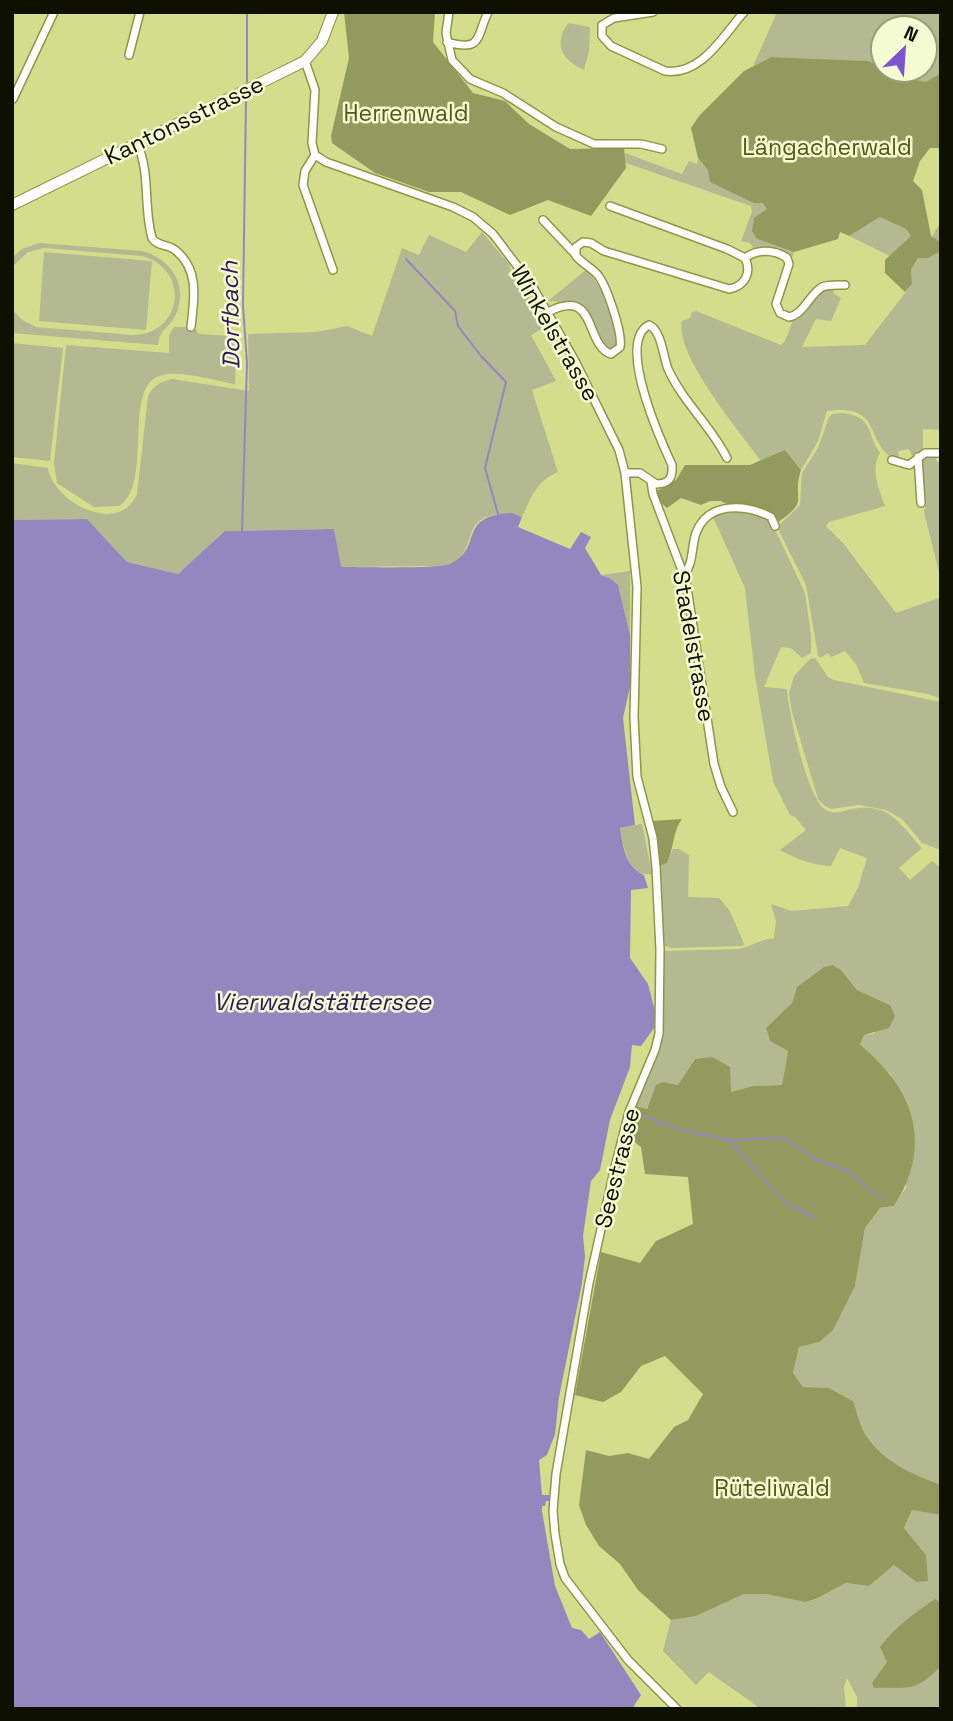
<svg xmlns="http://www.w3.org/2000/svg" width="953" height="1721" font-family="'Space Grotesk',sans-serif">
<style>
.green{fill:#b3b990}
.forest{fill:#929a5d}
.water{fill:#9487bf}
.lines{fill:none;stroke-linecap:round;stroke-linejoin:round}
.stream{stroke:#9487bf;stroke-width:2}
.minor-casing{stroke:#8e9746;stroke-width:10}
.secondary-casing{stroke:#8e9746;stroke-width:12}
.minor{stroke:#fff;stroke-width:7}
.secondary{stroke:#fff;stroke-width:10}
.labels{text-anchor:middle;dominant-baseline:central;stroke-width:5;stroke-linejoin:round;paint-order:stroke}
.park-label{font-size:23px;fill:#545a14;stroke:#f4fbd2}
.street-label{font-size:23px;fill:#0e1100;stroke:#f4fbd2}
.water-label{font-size:24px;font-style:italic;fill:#31185c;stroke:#f4fbd2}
</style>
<rect width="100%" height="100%" fill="#d3dd8b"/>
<!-- green -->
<path class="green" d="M777 12H941V73L926 83 904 78 892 70H925V28H883V66L868 61 771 57 753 66Z
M568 23 590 27 589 52 584 70C560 58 554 45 568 23Z
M625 153 682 174 689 161 697 164 698 158 708 170 754 203H761L767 209 757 239 794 252 791 261 781 252 754 249 750 243 741 241 752 212 751 206 626 163Z
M880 217 906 229 911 236 890 256 849 236Z
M941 222V430L923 429V453L912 456 909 449 898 451 900 462C861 446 887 403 827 411L818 441 801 470 785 450 761 461C741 433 674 354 682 321L690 318 692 312 696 311 781 345 785 341 794 318 823 290 834 288 833 293 841 298 831 321 816 319 802 347 865 345 912 284 911 270Z
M482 232 509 264 511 271 507 275 520 281 547 326 531 335 556 381 532 390 558 472C537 481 531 497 522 517 507 512 481 512 473 529 467 543 466 557 450 565 443 568 431 566 423 566 395 566 368 567 340 567L334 529 226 531 178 574 127 562 87 519 12 520V463L48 468C53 502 119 537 137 494L148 396C154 385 160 382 172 379L249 391 248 334 316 332 347 326 372 336 402 248 419 255 429 235 466 252Z
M39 243 142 251C170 258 189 285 176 314 169 329 160 328 158 345L12 333V309L22 320 36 327 132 335C183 335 191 269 142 256L44 248 28 252 12 267 13 257 22 249Z
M44 252 152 261 146 330 39 321Z
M586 270C606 288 610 317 618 341L612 350 605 347C588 307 593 303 548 301Z
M174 327H194L199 334 232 336 236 352 235 384C215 381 177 369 159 376 122 389 154 484 119 506L94 507 57 483 54 463 66 345 169 353V335Z
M12 343 63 348 50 461 12 457Z
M842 413C874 417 865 431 880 453 870 469 879 490 885 506L829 522 826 526 843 543 896 613 939 598 941 595V699L928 694 864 683 856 664 845 651 831 657 828 653 820 658 818 655 806 585 777 527 800 505 802 473 818 448 829 417 833 414Z
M923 456H935L937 462H941V580L924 512 926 501 921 459Z
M745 509 770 519 805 593 811 635V653L802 658 791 648 781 647 764 687 787 689C788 711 808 801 826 810 834 815 843 811 852 809 891 802 900 825 922 848L899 868 910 880 932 861 941 868V1485C914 1475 884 1462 867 1437 860 1427 857 1412 852 1400L829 1388 803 1387 793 1373 799 1347 818 1342 855 1286 865 1228 880 1208 894 1206 906 1188 891 1075 860 1044 864 1035 874 1034 890 1005 857 990 841 970 833 965 824 967 797 987 792 1003 766 1028 770 1041 788 1051 782 1085 753 1086 731 1092 712 1057 695 1059 678 1085 663 1082 646 1109 635 1106 655 1061 662 1034V951L738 949C751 947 758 940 774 938L776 921 771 904 792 911 848 906 858 888 867 858 840 848 831 866C811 865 797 859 780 850L806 830 795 817 790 815 773 781 755 676 745 588 712 515 722 510Z
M630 571V635L618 585 601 575Z
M815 658 828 677 834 680 941 702V850L922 843 902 819 886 810 859 805 831 809 825 806 818 799 792 712 789 693 794 676 810 659Z
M642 824 652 874C627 878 624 846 620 828Z
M673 849H679L689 855 688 897 719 898 730 911 744 944 742 946 671 948 662 945 659 866 667 863Z
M912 1510 941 1515 940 1709H857V1697L847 1678 844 1687 846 1709H761L709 1672 696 1685 663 1651 671 1620 696 1616 744 1594H766L805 1602 817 1599 846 1583 869 1586 894 1565 916 1582 926 1555 904 1528Z"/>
<!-- forest -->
<path class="forest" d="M344 12H435L433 42 473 93 505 101 529 124 570 149 624 148 626 168 591 216 548 200 510 215 461 192H429L375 173 332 143 331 136 349 58Z
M771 57 868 61 883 66V70H892L904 78 926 82 941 73V148H930L920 161 913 181 922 190 931 236 940 242 939 252 928 258H918L911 270 912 284 905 292 885 273V260L911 236 906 229 880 217 849 236 840 232 838 239 794 252 757 239 752 231 754 218 767 209 762 203H754L710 182 708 170 698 158 691 128 699 116 744 71Z
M785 450 801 470C791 501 812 500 775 524L771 516 730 506 721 501H710L701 505 681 498 667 508 660 502 657 491 676 480 685 465H750Z
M682 819C673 830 674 848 667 863L659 866 651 821Z
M833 965 841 970 857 990 890 1005 895 1016 889 1028 864 1035 860 1044C870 1054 882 1064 890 1075 923 1117 922 1163 894 1206L880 1208 865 1228 855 1286 833 1330 819 1342 799 1347 793 1373 803 1387 829 1388 853 1401C857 1412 860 1427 867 1437 884 1462 914 1475 941 1485V1515L912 1510 904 1528 926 1555 928 1581 916 1582 894 1565 869 1586 846 1583 816 1599 805 1602 766 1594H744L696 1616 671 1620 638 1590 620 1564 599 1546 586 1525 579 1505 586 1450 609 1456 628 1453 649 1459 674 1427 688 1420 703 1394 665 1356 641 1366 621 1392 603 1402 575 1395 601 1252 640 1263 656 1241 693 1224 688 1177 645 1174 641 1147 627 1136 635 1106 647 1109 656 1085 663 1082 678 1085 695 1059 712 1057 730 1067 731 1092 753 1086 782 1085 788 1051 770 1041 766 1028 792 1003 797 987 824 967Z
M935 1599 941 1603V1666C914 1693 911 1687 874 1688L872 1683 887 1662 880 1647C895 1627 915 1613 935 1599Z"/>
<!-- water -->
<path class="water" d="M512 513 522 517 518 527 570 549 581 532 591 537 585 548 601 575 611 579 618 585 630 635V686L623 718 635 825 620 828C623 846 625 867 644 875L648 888 631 890 630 958 648 984 656 1015 654 1028 641 1046 632 1045 630 1067 610 1120 600 1170 591 1181 583 1236 585 1256 582 1283 559 1397 555 1434 547 1455 539 1460 542 1495H549V1501H546L545 1506H542V1511L555 1586 572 1628 581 1630 589 1639 600 1632 641 1695 632 1709H12V520L87 519 127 562 178 574 225 531 334 529 341 567C358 567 440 569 450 564 485 548 455 516 512 513Z"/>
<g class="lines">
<!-- stream -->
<path class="stream" d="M247 82V12
M406 259 455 311 458 326 481 356 506 382 485 468 498 514
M242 531 247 363 243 306 246 99
M637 1115 655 1120 660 1124 666 1123 673 1128 729 1140 784 1138 815 1159 850 1172 863 1185 882 1197
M729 1141 784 1202 816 1218"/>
<defs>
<path id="minor" d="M449 12 446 33 452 60 470 79 503 93 556 127 594 144H641L662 149
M653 12 614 18 602 25V36L611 46 665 71C701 76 723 36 744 12
M447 42C482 52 476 38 488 12
M129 55 140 12
M305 61 315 90 312 143 315 155 326 162 453 207 473 217 493 234 531 284 575 361 619 450 625 473 637 587 634 717 637 777 653 838 656 867 660 950 659 1034 655 1050 629 1112 614 1171 589 1283 556 1474 553 1511 555 1534 560 1564 565 1578 628 1660 677 1709
M13 99 54 12
M137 143C151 174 143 207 152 238 158 247 168 244 175 250 200 269 194 300 191 327
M315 155 305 171 303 185 333 270
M610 206 727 249 745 258
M543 220 576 255
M745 258C757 249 774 249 787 258L789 264 776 304 780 313 789 317C804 314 809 295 822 287 829 284 838 285 845 285
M548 312C598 286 584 345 611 354L620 347C623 333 606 284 597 274 590 267 582 263 576 256V247L583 242 591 243 604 251 729 289C745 286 752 273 745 258
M918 457 921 503
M892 460 909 465 925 453H941
M625 473H640L656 484C669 484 673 478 672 465 661 441 616 342 649 325 662 331 663 357 668 369 683 402 711 426 727 458
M651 481 653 494 686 581 714 764 721 787 733 812
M684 575C694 563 691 547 696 533 708 501 746 504 771 517L775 526"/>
<path id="secondary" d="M12 205 305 61 322 41 333 12"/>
</defs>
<!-- minor casing -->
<use href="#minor" class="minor-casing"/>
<!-- secondary casing -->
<use href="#secondary" class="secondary-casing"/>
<!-- minor -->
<use href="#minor" class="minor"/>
<!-- secondary -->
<use href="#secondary" class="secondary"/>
</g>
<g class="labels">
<!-- park labels -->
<g class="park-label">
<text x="406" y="113">Herrenwald</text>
<text x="827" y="147">Längacherwald</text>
<text x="772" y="1488">Rüteliwald</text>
</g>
<!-- street labels -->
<g class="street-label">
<text transform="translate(184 120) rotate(-26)">Kantonsstrasse</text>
<text transform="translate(555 333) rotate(60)">Winkelstrasse</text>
<text transform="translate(694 646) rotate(80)">Stadelstrasse</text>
<text transform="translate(617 1168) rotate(-76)">Seestrasse</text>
</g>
<!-- water labels -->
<g class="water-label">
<text transform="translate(230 315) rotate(-91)">Dorfbach</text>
<text x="322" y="1001">Vierwaldstättersee</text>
</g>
</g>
<!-- border -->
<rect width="953" height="1721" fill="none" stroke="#0e1100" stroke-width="28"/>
<!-- north arrow -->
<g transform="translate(904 49) rotate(25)"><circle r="33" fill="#f4fbd2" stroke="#989d7e" stroke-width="2"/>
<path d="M0-5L12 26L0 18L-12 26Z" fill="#7c54cd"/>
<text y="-10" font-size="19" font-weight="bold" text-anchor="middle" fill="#0e1100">N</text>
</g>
</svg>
